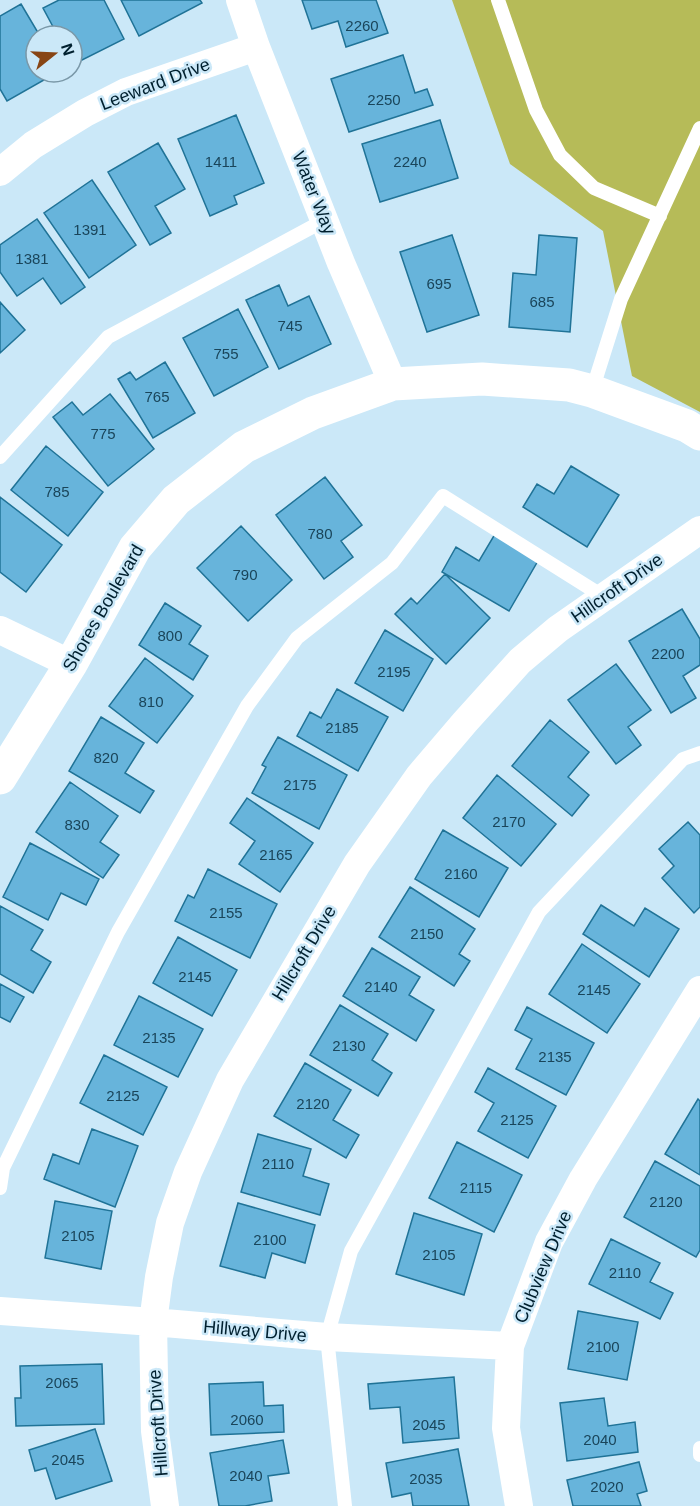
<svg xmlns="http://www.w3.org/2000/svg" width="700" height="1506" font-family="Helvetica,sans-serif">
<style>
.green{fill:#b6bb58}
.building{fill:#67b4db;stroke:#207397;stroke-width:1.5}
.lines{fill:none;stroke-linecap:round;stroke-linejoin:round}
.service{stroke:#fff;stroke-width:14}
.minor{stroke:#fff;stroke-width:28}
.tertiary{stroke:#fff;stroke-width:33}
.labels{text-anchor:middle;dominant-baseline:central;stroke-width:5;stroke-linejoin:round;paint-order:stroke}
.number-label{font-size:15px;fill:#1a455a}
.street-label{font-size:18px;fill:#00202f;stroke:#cbe8f8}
</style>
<rect width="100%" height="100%" fill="#cbe8f8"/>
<!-- green -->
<path class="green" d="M452 0H700V412L632 376 603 231 510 164Z"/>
<!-- building -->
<path class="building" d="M59 0H104L124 39 72 65V36H58L43 8Z
M121 0H200L202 3 139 36Z
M302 0H376L388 33 346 47 338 21 312 29Z
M21 4 40 36H36V72H58L7 101 0 89V16Z
M403 55 415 93 427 89 433 105 349 132 331 79Z
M236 115 264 183 234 196 237 204 210 216 178 139Z
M440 120 458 178 380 202 362 144Z
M158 143 185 189 155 206 171 233 150 245 108 172Z
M92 180 136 245 89 278 44 213Z
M37 219 85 287 61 304 43 278 17 296 0 272V245Z
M452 235 479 315 427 332 400 252Z
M539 235 577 238 570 332 509 327 513 273 536 275Z
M279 285 288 306 309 296 331 344 279 369 246 300Z
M0 302 25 330 0 353Z
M238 309 268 367 214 396 183 338Z
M165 362 195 413 153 438 118 379 130 372 136 380Z
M110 394 154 449 108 486 53 417 72 402 83 415Z
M46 446 103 492 68 536 11 490Z
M571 466 619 495 587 547 523 507 537 484 554 494Z
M325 477 362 525 341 541 353 557 324 579 276 515Z
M0 497 62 545 26 592 0 572Z
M241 526 292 580 248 621 197 568Z
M495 534 539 559 509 611 442 572 456 547 479 561Z
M445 574 490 618 446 664 395 614 411 598 417 604Z
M165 603 201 626 189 644 208 656 193 680 139 645Z
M682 609 700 639V665L683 676 696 698 671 713 629 641Z
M385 630 433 659 403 711 355 683Z
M145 658 193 696 157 743 109 706Z
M616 664 651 710 628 727 641 745 616 764 568 700Z
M337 689 388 717 358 771 297 736 310 712 321 718Z
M101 717 144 743 125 773 154 791 140 813 69 771Z
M550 720 589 752 568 777 589 795 572 816 512 766Z
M278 737 347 775 319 829 252 793 266 767 262 765Z
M497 775 556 824 521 866 463 818Z
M70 782 118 816 100 842 119 855 103 878 36 832Z
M247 798 313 843 280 892 239 864 255 841 230 823Z
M688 822 700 835V907L694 913 662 878 674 866 659 849Z
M443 830 508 868 479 917 415 879Z
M30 843 99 879 86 905 61 893 48 920 3 897Z
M208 869 277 904 250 958 175 921 188 895 194 898Z
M410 887 475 929 459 954 470 961 454 986 379 937Z
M601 905 634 926 645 908 679 929 649 977 583 934Z
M0 906 43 930 31 950 51 962 33 993 0 974Z
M178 937 237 970 212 1016 153 983Z
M582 944 640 984 607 1033 549 994Z
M372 948 420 977 409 995 434 1010 416 1041 343 996Z
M0 984 24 997 10 1022 0 1017Z
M139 996 203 1029 178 1077 114 1045Z
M340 1005 388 1034 372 1060 392 1073 378 1096 310 1055Z
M527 1007 594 1043 566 1095 516 1069 532 1039 515 1030Z
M104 1055 167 1087 143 1135 80 1103Z
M305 1063 351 1090 333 1120 359 1135 346 1158 274 1116Z
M488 1068 556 1106 528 1158 478 1131 494 1103 475 1092Z
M698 1099 700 1101V1175L665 1154Z
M92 1129 138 1146 115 1207 44 1179 53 1154 79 1164Z
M258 1134 311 1149 303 1176 329 1184 320 1215 241 1192Z
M457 1142 522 1175 494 1232 429 1198Z
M655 1161 700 1186V1250L696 1257 624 1217Z
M55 1201 112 1211 101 1269 45 1258Z
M238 1203 315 1225 305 1263 272 1253 265 1278 220 1266Z
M414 1213 482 1234 464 1295 396 1274Z
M611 1239 660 1263 650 1282 673 1293 660 1319 589 1284Z
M578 1311 638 1322 627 1380 568 1369Z
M102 1364 104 1424 16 1426 15 1398H21L20 1366Z
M454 1377 459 1438 403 1443 400 1407 370 1409 368 1384Z
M263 1382 264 1406 283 1405 284 1432 211 1435 209 1384Z
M604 1398 608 1426 635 1422 638 1452 567 1461 560 1403Z
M95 1429 112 1481 56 1499 46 1468 35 1471 29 1450Z
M283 1440 289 1473 268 1476 272 1501 245 1506H219L210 1453Z
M458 1449 469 1506H413L411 1493 392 1497 386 1463Z
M639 1462 647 1491 637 1494 641 1506H573L567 1480Z"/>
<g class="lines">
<!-- service -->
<path class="service" d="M498 0 536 110 560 155 594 188 660 216
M592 391 621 299 700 128
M0 457 108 337 325 220
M0 1188 3 1168 118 932 247 706 297 638 392 563 443 496 604 597
M700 1448V1455
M345 1506 327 1337 351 1251 539 912 683 759 700 753"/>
<!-- minor -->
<path class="minor" d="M240 0 256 47 341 263 393 384
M0 172 33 145 85 113 126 92 256 47
M0 630 71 664
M0 1311 153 1322 327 1337 510 1346
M165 1506 155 1431 153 1322 159 1277 170 1223 188 1172 230 1080 357 864 419 776 465 722 520 661 558 629 700 530
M519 1506 506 1428 510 1346 549 1242 583 1179 700 990"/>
<!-- tertiary -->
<path class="tertiary" d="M0 778 71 664 135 548 176 500 244 447 313 413 393 384 482 379 569 385 592 391 687 426 700 434"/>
</g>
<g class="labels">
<!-- number labels -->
<g class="number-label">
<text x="362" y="25">2260</text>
<text x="384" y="99">2250</text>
<text x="221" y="161">1411</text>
<text x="410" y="161">2240</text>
<text x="90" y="229">1391</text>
<text x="32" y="258">1381</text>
<text x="439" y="283">695</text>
<text x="542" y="301">685</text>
<text x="290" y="325">745</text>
<text x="226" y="353">755</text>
<text x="157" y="396">765</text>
<text x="103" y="433">775</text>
<text x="57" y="491">785</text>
<text x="320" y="533">780</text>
<text x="245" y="574">790</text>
<text x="170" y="635">800</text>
<text x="668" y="653">2200</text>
<text x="394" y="671">2195</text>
<text x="151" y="701">810</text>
<text x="342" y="727">2185</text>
<text x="106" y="757">820</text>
<text x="300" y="784">2175</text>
<text x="509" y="821">2170</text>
<text x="77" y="824">830</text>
<text x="276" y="854">2165</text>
<text x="461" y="873">2160</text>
<text x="226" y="912">2155</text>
<text x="427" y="933">2150</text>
<text x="195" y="976">2145</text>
<text x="381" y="986">2140</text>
<text x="594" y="989">2145</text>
<text x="159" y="1037">2135</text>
<text x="349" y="1045">2130</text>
<text x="555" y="1056">2135</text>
<text x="123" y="1095">2125</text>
<text x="313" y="1103">2120</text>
<text x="517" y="1119">2125</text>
<text x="278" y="1163">2110</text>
<text x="476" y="1187">2115</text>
<text x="666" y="1201">2120</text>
<text x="78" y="1235">2105</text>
<text x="270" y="1239">2100</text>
<text x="439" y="1254">2105</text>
<text x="625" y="1272">2110</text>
<text x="603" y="1346">2100</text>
<text x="62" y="1382">2065</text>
<text x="247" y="1419">2060</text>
<text x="429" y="1424">2045</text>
<text x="600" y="1439">2040</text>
<text x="68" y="1459">2045</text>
<text x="246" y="1475">2040</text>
<text x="426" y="1478">2035</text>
<text x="607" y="1486">2020</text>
</g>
<!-- street labels -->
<g class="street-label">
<text transform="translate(155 84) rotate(-21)">Leeward Drive</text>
<text transform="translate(314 193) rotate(68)">Water Way</text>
<text transform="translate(617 588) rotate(-35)">Hillcroft Drive</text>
<text transform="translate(103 608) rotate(-60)">Shores Boulevard</text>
<text transform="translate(304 953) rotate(-59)">Hillcroft Drive</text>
<text transform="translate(543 1267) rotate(-67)">Clubview Drive</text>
<text transform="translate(255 1331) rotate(5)">Hillway Drive</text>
<text transform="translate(158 1423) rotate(-94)">Hillcroft Drive</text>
</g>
</g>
<!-- north arrow -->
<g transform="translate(54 54) rotate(72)"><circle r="28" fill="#cbe8f8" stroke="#7a98a8" stroke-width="1.5"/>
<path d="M0-4.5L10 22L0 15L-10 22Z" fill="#874515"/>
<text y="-9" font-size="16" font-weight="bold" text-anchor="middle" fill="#00202f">N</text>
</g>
</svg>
